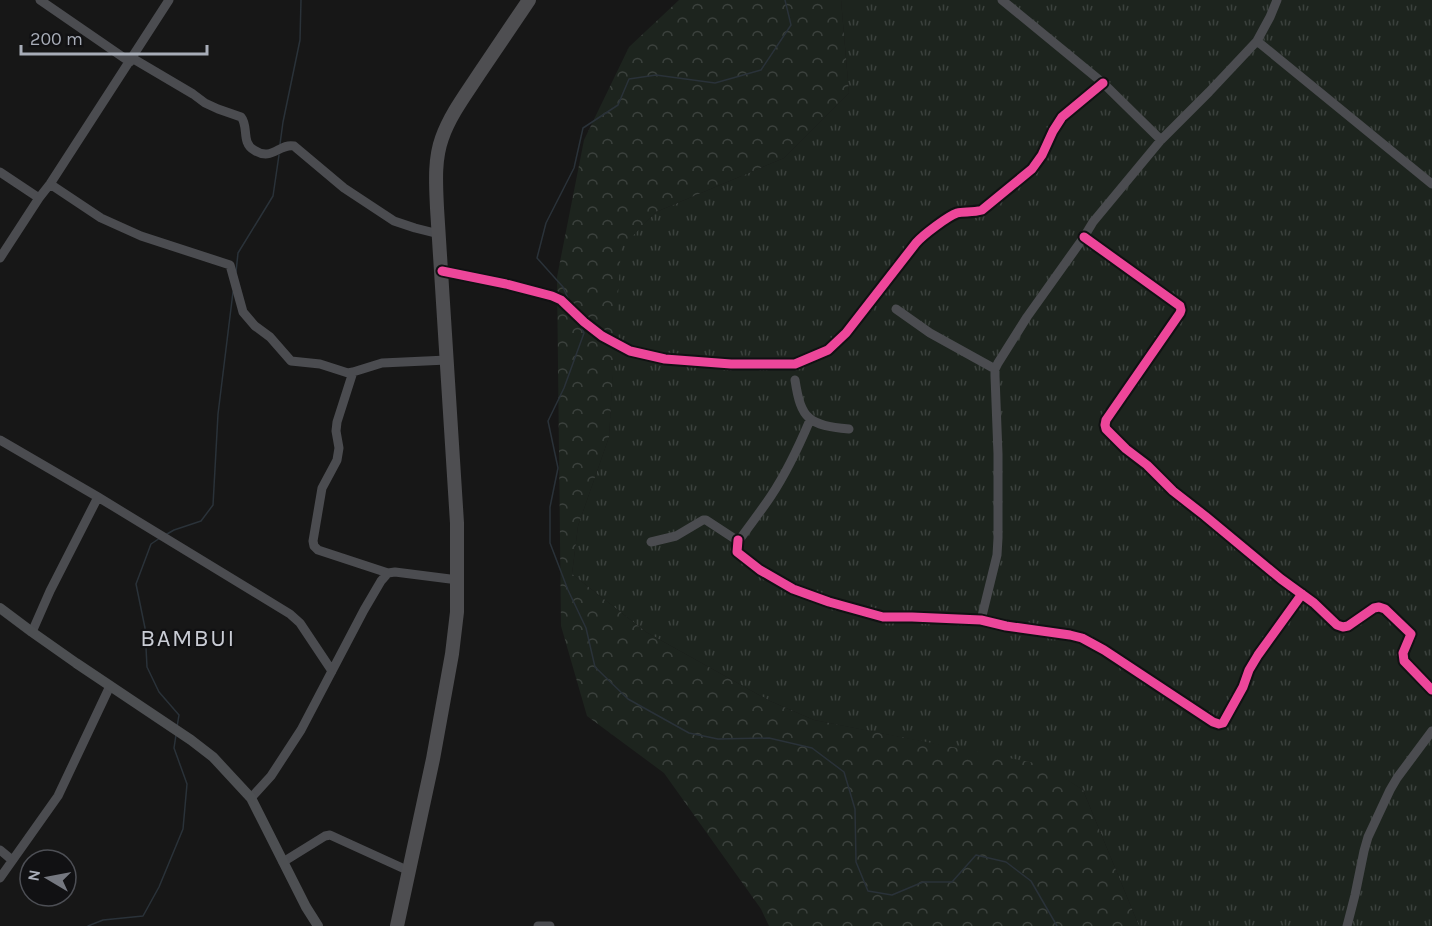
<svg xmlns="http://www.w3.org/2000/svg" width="1432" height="926" font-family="Karla,sans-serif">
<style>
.grass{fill:url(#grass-tufts)}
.forest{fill:url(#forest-crowns)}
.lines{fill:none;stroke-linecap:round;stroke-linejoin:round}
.stream{stroke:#2a3239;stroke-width:1.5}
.minor{stroke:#4b4c50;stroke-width:9}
.major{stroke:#4d4f52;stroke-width:10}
.highway{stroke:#4e4e51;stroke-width:14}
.cycleway-casing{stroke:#111113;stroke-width:13}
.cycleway{stroke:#ed469a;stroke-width:9}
.labels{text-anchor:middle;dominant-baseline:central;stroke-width:4.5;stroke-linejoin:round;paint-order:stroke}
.quarter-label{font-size:24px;letter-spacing:1.5px;fill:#c9ccd4;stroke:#111113}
</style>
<defs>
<pattern id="grass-tufts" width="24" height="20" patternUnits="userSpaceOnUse" patternTransform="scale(1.5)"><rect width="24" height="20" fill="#1d241e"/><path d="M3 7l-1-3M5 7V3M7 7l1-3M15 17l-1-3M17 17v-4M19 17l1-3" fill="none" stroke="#3b413d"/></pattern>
<pattern id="forest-crowns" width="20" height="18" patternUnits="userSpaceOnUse" patternTransform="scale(1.5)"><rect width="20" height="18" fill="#1d241e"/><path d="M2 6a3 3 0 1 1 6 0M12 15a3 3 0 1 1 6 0" fill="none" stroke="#3b413d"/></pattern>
</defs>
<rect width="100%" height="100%" fill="#171717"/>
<!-- grass -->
<path class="grass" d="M841 0H1432V926H1139L1083 790 1045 766 814 720 770 701 646 632 572 574 578 526 609 437 620 248 656 212 784 158 849 93Z"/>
<!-- forest -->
<path class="forest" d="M679 0H841L849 93 784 158 656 212 621 248 609 437 578 526 572 574 646 632 770 701 814 720 1045 765 1083 790 1139 926H769L761 909 664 773 587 716 561 626 557 277 584 140 629 47Z"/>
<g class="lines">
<!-- stream -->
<path class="stream" d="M280 144 283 122 300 40 301 0
M236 272 238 253 273 196 279 155
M570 303 563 287 537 258 546 223 574 168 583 128 618 105 629 79 656 75 715 83 761 70 791 25 785 0
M580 324 584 333 564 388 548 421 558 468 550 507V543L568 590 586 628 595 667 628 699 689 733 718 739 769 738 812 748 844 772 855 809 856 862 868 891 892 895 923 882H952L976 855 1006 862 1031 881 1057 926
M167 534 174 530 201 521 213 505 218 414 233 292
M160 538 151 544 136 584 145 628 147 667 159 692 179 715 177 727
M88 926 103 920 143 916 159 887 183 829 187 784 174 748 176 735"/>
<!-- minor -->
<path class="minor" d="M40 0 130 62
M1002 0 1103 83 1161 140
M1257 41 1432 184
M132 58 193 94 205 103 218 109 241 117C249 126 241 143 254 150 272 162 279 143 294 146L344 188 394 221 415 228 439 234
M0 172 39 198
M50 184 101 218 141 236 230 265 243 312 255 326 270 337 291 361 320 364 348 373 353 372 382 363 447 360
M1084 237 1180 306 1181 310 1180 313 1106 420 1105 425 1106 429 1126 449 1147 465 1173 491 1205 516 1281 579 1314 603 1337 625 1343 627 1348 626 1374 608 1379 607 1385 609 1411 634 1403 653 1404 661 1432 690
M0 258 39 198 50 184 169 0
M442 271 506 284 552 296 561 300 584 322 602 336 630 351 665 359 731 364H795L828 350 846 333 916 243C923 235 948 216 957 213 964 211 972 213 982 210L1032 169 1042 155 1053 131 1062 117 1103 83
M896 309 930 333 995 369
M353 372 337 422 336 431 339 448 337 460 322 488 313 541 314 546 318 550 388 573
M795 380C801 420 809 425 849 429
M0 440 98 497 290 614 300 623 332 671
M738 540 737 552 760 570 793 589 829 602 883 617H912L981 620 1006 626 1070 635 1082 638 1104 650 1213 722 1219 724 1223 723 1243 687 1249 670 1258 655 1302 594
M651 542 676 536 703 520H706L735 539H740C750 525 761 511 771 496 787 472 799 446 810 420
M981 620 997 555 998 538V454L995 376V369L998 363 1027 317 1084 237 1093 222 1161 140 1209 92 1257 41 1270 17 1277 0
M32 632 50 591 98 497
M251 798 271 776 301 730 364 610 381 581 388 573 395 572 458 580
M0 850 12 860
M283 862 325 836 330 835 409 871
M0 878 58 796 110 686
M538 926H550
M1347 926 1355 895 1364 851 1368 837 1390 790 1397 778 1432 731"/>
<!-- major -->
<path class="major" d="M0 608 32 632 76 663 191 740 213 757 251 798 306 907 318 926"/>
<!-- highway -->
<path class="highway" d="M397 926 433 759 452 654 457 612V523L437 208C436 185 434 160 442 138 450 115 466 94 479 74 496 49 512 25 529 0"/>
<defs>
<path id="cycleway" d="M1084 237 1180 306 1181 310 1180 313 1106 420 1105 425 1106 429 1126 449 1147 465 1173 491 1205 516 1281 579 1314 603 1337 625 1343 627 1348 626 1374 608 1379 607 1385 609 1411 634 1403 653 1404 661 1432 690
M442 271 506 284 552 296 561 300 584 322 602 336 630 351 665 359 731 364H795L828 350 846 333 916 243C923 235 948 216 957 213 964 211 972 213 982 210L1032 169 1042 155 1053 131 1062 117 1103 83
M738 540 737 552 760 570 793 589 829 602 883 617H912L981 620 1006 626 1070 635 1082 638 1104 650 1213 722 1219 724 1223 723 1243 687 1249 670 1258 655 1302 594"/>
</defs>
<!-- cycleway casing -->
<use href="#cycleway" class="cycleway-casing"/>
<!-- cycleway -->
<use href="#cycleway" class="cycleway"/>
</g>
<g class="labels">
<!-- quarter labels -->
<g class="quarter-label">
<text x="188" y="638">BAMBUI</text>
</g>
</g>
<!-- north arrow -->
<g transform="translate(48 878) rotate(280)"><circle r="28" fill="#111113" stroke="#4d4f55" stroke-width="1.5"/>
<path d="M0-4.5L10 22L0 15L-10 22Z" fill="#757880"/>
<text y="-9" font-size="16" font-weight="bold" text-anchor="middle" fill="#a8adb8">N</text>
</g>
<!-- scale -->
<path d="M21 45v9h186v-9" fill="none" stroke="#a8adb8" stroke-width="3"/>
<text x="30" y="45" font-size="18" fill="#a8adb8" stroke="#111113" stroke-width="4.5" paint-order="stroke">200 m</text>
</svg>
